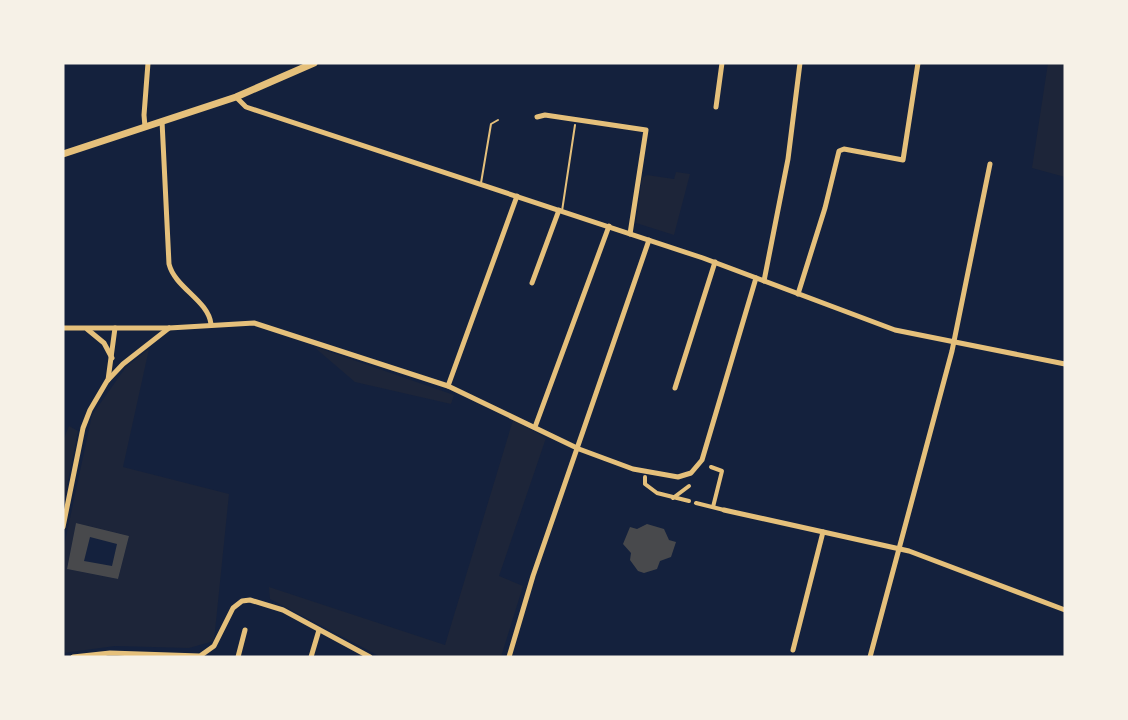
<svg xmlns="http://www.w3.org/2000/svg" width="1128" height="720" viewBox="0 0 1128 720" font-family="Inter,sans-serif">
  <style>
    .green { fill: #1d2539; fill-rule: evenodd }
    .building { fill: #48494c; fill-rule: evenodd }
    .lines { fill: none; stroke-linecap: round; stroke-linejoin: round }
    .service { stroke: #e5c07b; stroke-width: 2 }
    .pedestrian { stroke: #e5c07b; stroke-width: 4 }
    .minor { stroke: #e5c07b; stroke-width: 5 }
    .tertiary { stroke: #e5c07b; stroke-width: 7 }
  </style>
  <rect width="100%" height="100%" fill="#14213d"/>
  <g class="green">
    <polygon points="1048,63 1065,63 1065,177 1032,168"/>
    <polygon points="676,172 690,174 674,235 636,223 642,178 647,175 674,179"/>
    <polygon points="313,346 454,395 451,404 355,382"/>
    <path d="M 149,349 L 123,467 L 229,494 L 214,641 L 189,648 L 115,646 L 63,653 L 63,551 L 92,415 L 126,367 ZM 76,523 L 129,536 L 118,579 L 67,569 Z"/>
    <polygon points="513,420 546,438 499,576 523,586 501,657 381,657 270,599 269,587 445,645"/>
    <polygon points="69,426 78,431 63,505 63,441"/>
  </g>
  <g class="building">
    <path d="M 76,523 L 129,536 L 118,579 L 67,569 ZM 90,537 L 117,544 L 112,566 L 84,561 Z"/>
    <polygon points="647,524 664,529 669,540 676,542 671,557 660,561 657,569 644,573 638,571 630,560 631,553 623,544 630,527 637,529"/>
  </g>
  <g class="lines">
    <g class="service">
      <polyline points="481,183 491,124 498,120"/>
      <polyline points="562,211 575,125"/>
    </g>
    <g class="pedestrian">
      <polyline points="711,467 722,471 713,507"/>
      <polyline points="645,477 645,484 657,493 689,501"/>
      <polyline points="673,498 689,486"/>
      <polyline points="696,503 724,510"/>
    </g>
    <g class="minor">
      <polyline points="236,97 246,107 703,258 895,330 1065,364"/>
      <polyline points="716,107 722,63"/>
      <polyline points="537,117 545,115 646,130 630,234"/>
      <path d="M 162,121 L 169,264 C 175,288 208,300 211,324"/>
      <polyline points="145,127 144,115 148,63"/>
      <polyline points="764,281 788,159 800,63"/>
      <polyline points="532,283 559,210"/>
      <polyline points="798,294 825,208 839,151 844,149 903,160 918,63"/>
      <polyline points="63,328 169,328 254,323 448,386 579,449 633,469 678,477 691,473 702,460 756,278"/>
      <polyline points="87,329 104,343 112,358"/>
      <polyline points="108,380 115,328"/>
      <polyline points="448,386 517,196"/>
      <polyline points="675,388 715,262"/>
      <polyline points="535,427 609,226"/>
      <polyline points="724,510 909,551 1065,610"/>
      <polyline points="63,527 83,428 90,410 107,381 123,364 169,328"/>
      <polyline points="793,650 823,532"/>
      <polyline points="73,657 110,653 200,656 214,646 233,608 242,601 250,600 283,610 370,657"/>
      <polyline points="238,657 245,630"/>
      <polyline points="311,657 319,630"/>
      <polyline points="509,657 533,576 649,240"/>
      <polyline points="870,657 952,351 990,164"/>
    </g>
    <polyline class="tertiary" points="63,154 236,97 314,63"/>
  </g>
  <rect width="1128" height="720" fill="none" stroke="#f6f1e7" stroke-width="129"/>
</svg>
